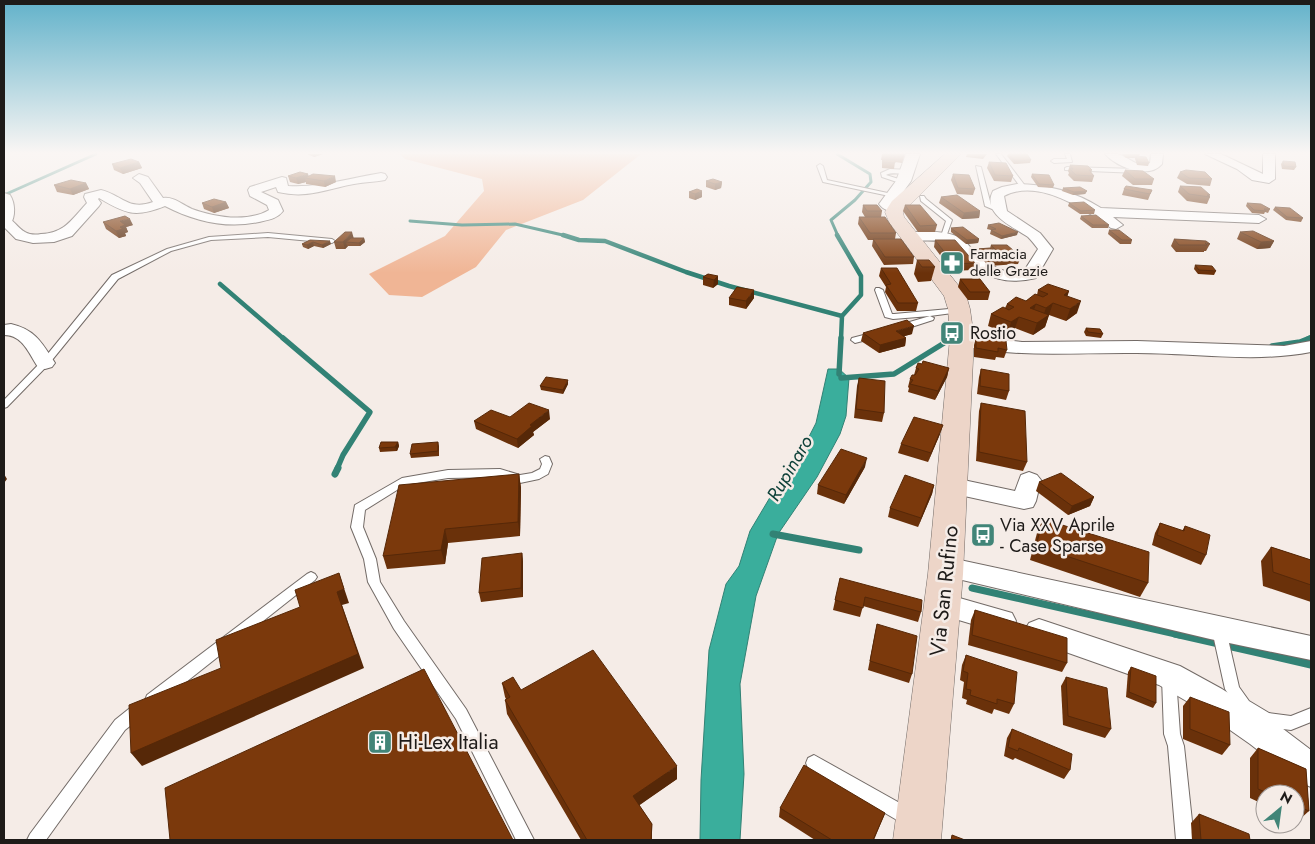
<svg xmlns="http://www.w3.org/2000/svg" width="1315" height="844" viewBox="0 0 1315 844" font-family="Jost,sans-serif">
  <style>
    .green { fill: #f0b595 }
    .water { fill: #3aae9c; stroke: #328275 }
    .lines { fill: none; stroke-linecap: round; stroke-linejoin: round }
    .stream-far4 { stroke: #328275; stroke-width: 3 }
    .stream-far3 { stroke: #328275; stroke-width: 4.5 }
    .stream-far2 { stroke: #328275; stroke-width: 5.5 }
    .stream-far1 { stroke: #328275; stroke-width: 7 }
    .stream { stroke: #328275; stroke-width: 9 }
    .service-casing { stroke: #736b67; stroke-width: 2 }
    .minor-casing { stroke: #736b67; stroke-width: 2 }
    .tertiary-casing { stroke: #736b67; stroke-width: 2 }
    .secondary-casing { stroke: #736b67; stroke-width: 1 }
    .service { fill: #fff; fill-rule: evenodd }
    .minor { fill: #fff; fill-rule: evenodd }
    .tertiary { fill: #fff; fill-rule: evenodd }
    .secondary { fill: #edd5c8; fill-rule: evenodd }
    .wall { fill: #6a310a }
    .shaded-wall { fill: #562808 }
    .building { fill: #7b390c; stroke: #562808 }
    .labels { text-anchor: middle; stroke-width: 5; stroke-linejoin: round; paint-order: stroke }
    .far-poi-label { font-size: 15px; fill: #1e1b19; stroke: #f5ece7; text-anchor: start }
    .poi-label { font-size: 18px; fill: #1e1b19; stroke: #f5ece7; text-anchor: start }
    .water-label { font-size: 19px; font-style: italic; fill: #0e4139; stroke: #f5ece7 }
    .near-street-label { font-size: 21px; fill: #1e1b19; stroke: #f5ece7 }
    .near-poi-label { font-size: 21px; fill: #1e1b19; stroke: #f5ece7; text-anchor: start }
  </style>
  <rect width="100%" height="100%" fill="#f5ece7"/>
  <polygon class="green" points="400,154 641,154 583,200 506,230 476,267 422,297 389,295 369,274 445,236 484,191 482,179 405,159"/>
  <polygon class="water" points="828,369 839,369 849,378 846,416 840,434 817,477 778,534 756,596 740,684 744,774 740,840 700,840 701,780 709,650 726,584 739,566 750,531 772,494 793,468 816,423"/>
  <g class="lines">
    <g class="stream-far4">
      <polyline points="837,154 870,174 871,182 855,200 831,220 838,236"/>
      <polyline points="4,195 96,154"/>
      <polyline points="410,221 462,225 515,224 567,236"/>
    </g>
    <g class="stream-far3">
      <polyline points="563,235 579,240 605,241 686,272 729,286 842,316"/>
      <polyline points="837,235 861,276 861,295 842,316 841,339"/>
      <polyline points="220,284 284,339"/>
      <polyline points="1307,339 1311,337"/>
    </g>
    <g class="stream-far2">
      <polyline points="283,338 370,412 343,455 337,469"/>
      <polyline points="1272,346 1300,342 1310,338"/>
      <polyline points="839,374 841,338"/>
      <polyline points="841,378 894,374 949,340"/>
    </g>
    <g class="stream-far1">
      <polyline points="335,474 338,468"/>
      <polyline points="773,534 859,550"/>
      <polyline points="972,588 1180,635"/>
    </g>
    <polyline class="stream" points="1175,633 1311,664"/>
    <defs>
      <g id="service">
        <polygon points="996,154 1001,154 1026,187 1026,189 1022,189"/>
        <polygon points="1065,154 1070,154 1072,162 1054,163 1051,161 1054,159 1067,159"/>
        <polygon points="820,164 823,166 827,180 897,195 894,197 823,182 817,166"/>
        <polygon points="976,166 981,167 991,205 1003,210 1003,212 999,212 985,206"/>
        <polygon points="1067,167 1138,169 1141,171 1138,173 1065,170 1065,168"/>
        <path d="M 890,169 L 908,170 L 911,172 C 904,176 894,171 886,175 L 905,181 L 906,182 L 903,184 L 882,177 L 881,173 Z"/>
        <polygon points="920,196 924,196 926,199 952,220 945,240 940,239 946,221 921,201"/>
        <polygon points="268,233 332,239 335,241 332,243 268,237 211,240 171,251 118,279 48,365 7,407 4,408 4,400 42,361 112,275 167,249 209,237"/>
        <polygon points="876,288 879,288 883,290 892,314 894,314 960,308 964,310 960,312 930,316 934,318 933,320 899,331 896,330 896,326 930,316 893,319 885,317 875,290"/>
        <polygon points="875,332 878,333 878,337 855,343 851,340 852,338"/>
        <polygon points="545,456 549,457 552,464 548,474 539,479 520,483 500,477 448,478 405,485 365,510 363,527 376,559 380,582 404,621 466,709 534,840 516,840 456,719 394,629 368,582 364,559 351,527 355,505 402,478 448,470 500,469 520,475 532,473 540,469 542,464 540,459"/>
        <polygon points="311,572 315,574 317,577 315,580 157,705 152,707 147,705 145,700 147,695 307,574"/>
        <polygon points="1219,624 1224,626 1226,630 1239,687 1249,701 1269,713 1291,716 1311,708 1311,722 1291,730 1266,727 1239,711 1225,689 1212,630 1214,626"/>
        <polygon points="1169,672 1174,674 1176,678 1180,734 1184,746 1194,840 1176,840 1168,746 1164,734 1162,678 1164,674"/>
        <polygon points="140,702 145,704 148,709 145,714 125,730 46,840 27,840 30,834 115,720 135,704"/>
        <polygon points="814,755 914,811 916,817 914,823 908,825 902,823 808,768 806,763 808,758"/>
      </g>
      <g id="minor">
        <path d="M 1105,154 C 1109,154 1114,154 1118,154 C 1129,157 1138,169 1150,163 L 1151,154 L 1163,154 L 1162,164 C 1148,180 1117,167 1105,154 Z"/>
        <polygon points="1205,154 1221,154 1263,174 1263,154 1275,154 1275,179 1269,183 1252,180 1237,169"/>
        <path d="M 381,173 L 385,174 L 387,177 L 385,180 C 375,182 365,182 354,184 C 326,189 308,199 278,192 L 276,187 L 261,192 L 278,200 L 283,211 C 277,219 268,220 259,222 C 226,229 194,221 165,206 C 135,218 126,214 99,198 L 98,199 L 101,203 L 99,206 L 72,236 L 54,242 L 33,243 L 16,239 L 4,227 L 4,216 C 13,218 17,228 25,232 C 30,235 36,235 41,234 C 65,233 72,219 87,203 L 84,197 L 85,194 L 101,190 C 122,195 128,211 153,202 L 140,183 L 133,178 L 139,174 L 148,177 L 163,198 C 173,196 183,205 192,209 C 214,217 247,223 269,210 L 267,205 L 250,196 L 248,190 L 250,187 L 282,177 L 286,178 L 288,186 C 320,188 350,178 381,173 Z"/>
        <path d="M 1017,184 C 1046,184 1076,192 1101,208 L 1259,215 L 1266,219 L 1259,223 L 1113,217 L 1123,225 L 1116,229 L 1111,228 C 1084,209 1039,178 1004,196 L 1007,211 L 1040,233 L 1053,249 L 1036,278 C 1007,285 987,279 966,259 C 960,254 955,246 948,243 C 938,239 921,241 910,241 L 905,240 L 903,237 L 905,234 C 920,230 944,231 959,237 C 965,240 969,246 973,250 C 988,264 1003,276 1024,271 L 1038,249 C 1035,245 1032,241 1028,237 C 1014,227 981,214 993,191 L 1002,187 Z"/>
        <path d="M 11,324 C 36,330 42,343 55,363 L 52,367 L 45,369 L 38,367 C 29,354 23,335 4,335 L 4,325 Z"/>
        <path d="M 961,335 L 1022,342 L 1137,341 L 1284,346 L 1311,341 L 1311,352 C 1255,363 1194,353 1137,353 C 1076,352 1014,359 955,344 L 952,340 L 955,336 Z"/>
        <polygon points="1029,472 1037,475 1041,480 1036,501 1033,507 1024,509 946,492 942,486 946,480 954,478 1015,491 1021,475"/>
        <polygon points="946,557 1311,636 1311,660 1210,639 937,574 933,567 937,560"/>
        <polygon points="942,593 1012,613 1016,621 1012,629 1002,633 932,612 928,604 932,596"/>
        <polygon points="1039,619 1180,666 1222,689 1274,722 1311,750 1311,787 1299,782 1250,744 1200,709 1159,685 1029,639 1024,631 1029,623"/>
      </g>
      <g id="tertiary">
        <path d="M 906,154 L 920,154 L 911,181 L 896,202 L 903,208 L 901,211 C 893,213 884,211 879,204 L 896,181 Z"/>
        <path d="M 4,193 L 10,195 C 15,203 16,216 10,225 L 4,226 Z"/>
      </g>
      <polygon id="secondary" points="945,154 961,154 903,212 904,217 966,295 970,309 974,338 963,574 941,840 893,840 928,574 950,338 948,309 944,296 889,222 885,212 892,201"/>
    </defs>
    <use href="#service" class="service-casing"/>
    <use href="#minor" class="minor-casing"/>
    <use href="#tertiary" class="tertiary-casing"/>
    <use href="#secondary" class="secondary-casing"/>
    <use href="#service" class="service"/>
    <use href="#minor" class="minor"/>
    <use href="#tertiary" class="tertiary"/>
    <use href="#secondary" class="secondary"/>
  </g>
  <g class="wall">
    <polygon points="307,154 323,154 314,157"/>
    <polygon points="882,154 905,154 902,163 895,162 894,169 882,168 882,160 881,160"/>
    <polygon points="967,154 987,154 983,159 966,157"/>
    <polygon points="1008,154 1031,160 1030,163 1014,164 1007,156"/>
    <polygon points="1122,154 1140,154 1139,156 1149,163 1148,166 1137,165 1135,159 1135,158 1126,158"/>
    <polygon points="1283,161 1296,167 1294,170 1282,169 1281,164"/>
    <polygon points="139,162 142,168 123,174 114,170 112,164"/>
    <polygon points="989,162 1013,176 1011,182 994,181 987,168"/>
    <polygon points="1070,165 1092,170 1091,173 1094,176 1092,182 1074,181 1068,175 1069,173 1068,171"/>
    <polygon points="1125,170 1154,179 1152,185 1133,185 1122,176"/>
    <polygon points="1180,172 1212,179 1210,186 1187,184 1177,178"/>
    <polygon points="953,174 975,189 973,195 957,194 951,180"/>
    <polygon points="1032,174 1054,185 1053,188 1038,187 1031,177"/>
    <polygon points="288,176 309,176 336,182 325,187 306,184 306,182 298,184 290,182"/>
    <polygon points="706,181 722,182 721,188 715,190 706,187"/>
    <polygon points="86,183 89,189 73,195 57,192 54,185"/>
    <polygon points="1180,186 1210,195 1209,197 1210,197 1207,204 1187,201 1178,192"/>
    <polygon points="1063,188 1087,191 1085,194 1073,195 1062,191"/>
    <polygon points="697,189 702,197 695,200 689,198 689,192"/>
    <polygon points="1124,189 1152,190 1148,200 1122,195"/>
    <polygon points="941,197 980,211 979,218 962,219 939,203"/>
    <polygon points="226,202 229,208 214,213 204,209 202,203"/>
    <polygon points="1069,203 1095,210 1094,214 1080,214 1068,206"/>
    <polygon points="1247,203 1270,209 1268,213 1265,212 1264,214 1252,213 1246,206"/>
    <polygon points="863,205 882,211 881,217 896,233 895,239 914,257 913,264 884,265 872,246 873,240 868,240 858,224 859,217 865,217 862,212"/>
    <polygon points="905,205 937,225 935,232 918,232 903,211"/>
    <polygon points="1275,207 1303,218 1301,222 1286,220 1273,210"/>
    <polygon points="1081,216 1109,225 1108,228 1092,228 1080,219"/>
    <polygon points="103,222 133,225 126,227 128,232 125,233 126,236 119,238 106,229"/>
    <polygon points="988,225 1017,235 1001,239 990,234 991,230 987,229"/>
    <polygon points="951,228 979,239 978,243 966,244 951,232"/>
    <polygon points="1109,230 1132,240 1131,244 1120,244 1108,234"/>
    <polygon points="1240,232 1274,241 1270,248 1257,249 1237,239"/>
    <polygon points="354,238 364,238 365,242 360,246 348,246 345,249 336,249 334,242"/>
    <polygon points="1174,239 1210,244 1206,251 1204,251 1204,252 1176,252 1171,246"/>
    <polygon points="310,240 331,244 323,248 314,246 308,249 303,247 302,244"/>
    <polygon points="935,240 975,263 973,270 952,271 934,247"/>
    <polygon points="991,245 1021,257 1018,264 989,266 976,253 977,249 990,248"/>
    <polygon points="917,260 935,267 931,281 918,282 914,274"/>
    <polygon points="1195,265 1216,271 1214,275 1198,274 1194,269"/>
    <polygon points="881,268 918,303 916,311 897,311 885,292 886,287 879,276"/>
    <polygon points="708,274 718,284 713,288 703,285 703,277"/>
    <polygon points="960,279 990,292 988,300 968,300 958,287"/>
    <polygon points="1038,290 1069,291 1067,297 1077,313 1066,321 1049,315 1045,327 1033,335 1015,328 1008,334 988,326 991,314 1005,308 1007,304 1026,301 1037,295"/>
    <polygon points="729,298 754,298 746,309 729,305"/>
    <polygon points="1086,328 1103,334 1101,338 1086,336 1084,332"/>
    <polygon points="863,333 912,334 904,336 906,338 905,346 879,353 861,341"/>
    <polygon points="976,337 1007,350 1004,358 996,357 995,360 974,357 974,345"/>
    <polygon points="922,364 949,368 947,377 935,400 908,392 909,388 908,387 910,379 914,375 916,368"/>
    <polygon points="981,369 1009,391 1006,400 977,394 979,377"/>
    <polygon points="859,378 884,413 882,422 854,418 857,386"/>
    <polygon points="568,384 563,394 541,390 540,386"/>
    <polygon points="981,403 1027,462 1023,471 976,461 979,411"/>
    <polygon points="510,417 550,419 533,432 534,435 518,448 476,429 474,421"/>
    <polygon points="940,434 928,462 898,453 901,444"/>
    <polygon points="398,442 399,446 397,451 380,452 379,448"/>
    <polygon points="438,442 439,446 439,456 411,458 410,454"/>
    <polygon points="865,467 844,504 817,494 818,485"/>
    <polygon points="519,474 521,488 520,536 448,543 445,564 387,569 383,556"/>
    <polygon points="1039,482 1094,497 1090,506 1068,515 1036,491"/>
    <polygon points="934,485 932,494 918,527 888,517 890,508"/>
    <polygon points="1043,519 1148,583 1140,597 1030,560 1037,533"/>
    <polygon points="1160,523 1182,531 1185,526 1206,555 1201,565 1152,545 1155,533"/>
    <polygon points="1271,547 1311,560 1311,602 1263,586 1261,561"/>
    <polygon points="522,553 523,562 523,597 481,602 479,593"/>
    <polygon points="840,578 921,612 918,622 863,606 860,617 833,610"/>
    <polygon points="975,610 1067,663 1062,672 968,645 971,620"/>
    <polygon points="877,624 912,674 909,683 868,670 875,633"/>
    <polygon points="966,655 1014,704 1009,714 994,709 992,714 966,704 967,700 962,698 964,682 960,680 962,665"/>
    <polygon points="1131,667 1156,703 1153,708 1126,697 1128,672"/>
    <polygon points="1066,677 1111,729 1105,738 1063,725 1061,686"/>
    <polygon points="502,683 521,690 677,779 639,805 652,824 652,840 581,840 507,714 505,700 506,699 505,697"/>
    <polygon points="1190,697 1230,745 1222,755 1183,739 1183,706"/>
    <polygon points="1012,729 1070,770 1064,779 1015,758 1013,760 1004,756 1007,738"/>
    <polygon points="1258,748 1306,769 1309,811 1299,820 1295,818 1295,794 1265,794 1265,805 1250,798 1250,758"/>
    <polygon points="780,808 885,813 874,840 815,840 779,817"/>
    <polygon points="1199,814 1250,840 1192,840 1191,823"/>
  </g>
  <g class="shaded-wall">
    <polygon points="313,154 323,154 314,157"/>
    <polygon points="139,162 142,168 123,174 120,168"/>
    <polygon points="308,174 310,179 305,178 306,182 298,184 296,178"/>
    <polygon points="335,176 336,182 325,187 324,181"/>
    <polygon points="722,182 721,188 715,190 715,184"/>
    <polygon points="86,183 89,189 73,195 70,189"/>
    <polygon points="702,191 702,197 695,200 695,194"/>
    <polygon points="1087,191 1085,194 1073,195 1074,192"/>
    <polygon points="226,202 229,208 214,213 212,207"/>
    <polygon points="980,211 979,218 962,219 964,213"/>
    <polygon points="130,219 133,225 126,227 128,232 125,233 126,236 119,238 116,231 120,227 120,221"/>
    <polygon points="352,232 354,239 346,242 347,246 348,246 345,249 343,242"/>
    <polygon points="1018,232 1017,235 1001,239 1002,236"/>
    <polygon points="364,238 365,242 360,246 359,243"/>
    <polygon points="979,239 978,243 966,244 967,240"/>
    <polygon points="330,241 331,244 323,248 322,245"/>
    <polygon points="1274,241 1270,248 1257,249 1261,242"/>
    <polygon points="313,242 314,246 308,249 307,245"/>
    <polygon points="718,276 718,284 713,288 714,280"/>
    <polygon points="754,290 754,298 746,309 746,301"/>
    <polygon points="1069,291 1065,303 1060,307 1064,295"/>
    <polygon points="1081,301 1077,313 1066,321 1070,309"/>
    <polygon points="1053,303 1049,315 1042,319 1046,308"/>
    <polygon points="1036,304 1032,316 1026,320 1030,308"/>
    <polygon points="1049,315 1045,327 1033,335 1037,323"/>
    <polygon points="1019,317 1015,328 1008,334 1011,322"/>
    <polygon points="914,326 912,334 895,339 896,331"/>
    <polygon points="906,338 905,346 879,353 880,345"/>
    <polygon points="949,368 947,377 935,400 938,391"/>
    <polygon points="568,380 568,384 563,394 563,390"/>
    <polygon points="549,410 550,419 533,432 534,435 518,448 517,439 530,425"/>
    <polygon points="943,425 940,434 928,462 931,453"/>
    <polygon points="398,442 399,446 397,451 395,447"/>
    <polygon points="867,458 865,467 844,504 846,495"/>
    <polygon points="4,474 7,479 4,483"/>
    <polygon points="519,474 521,488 520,536 518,522"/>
    <polygon points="934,485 932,494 918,527 921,518"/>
    <polygon points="1094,497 1090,506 1068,515 1072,506"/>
    <polygon points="445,529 448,543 445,564 441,550"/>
    <polygon points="522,553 523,562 523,597 521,588"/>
    <polygon points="339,573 349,603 342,605 364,668 142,766 131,753 337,592"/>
    <polygon points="677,766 677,779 634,809 633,796"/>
  </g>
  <g class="building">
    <polygon points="883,154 904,154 903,157"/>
    <polygon points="1009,154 1027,154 1031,160 1015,161"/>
    <polygon points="1136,156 1146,157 1149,163 1138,162"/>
    <polygon points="131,159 139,162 120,168 112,164"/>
    <polygon points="883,160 895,160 895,163 883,162"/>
    <polygon points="1283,161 1295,162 1296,167 1284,166"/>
    <polygon points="989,162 1006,163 1013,176 995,175"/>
    <polygon points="1070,165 1088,166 1092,170 1089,170 1094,176 1076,175 1070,169 1073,169"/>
    <polygon points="1125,170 1143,171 1154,179 1135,179"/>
    <polygon points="1186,170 1205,172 1212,179 1189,178 1180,172"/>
    <polygon points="300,172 308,174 296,178 288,176"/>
    <polygon points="313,174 335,176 324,181 305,178"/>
    <polygon points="953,174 969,175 975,189 958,188"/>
    <polygon points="1032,174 1049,175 1054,185 1039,184"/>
    <polygon points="713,179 722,182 715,184 706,181"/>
    <polygon points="71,180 86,183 70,189 54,185"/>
    <polygon points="1126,186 1152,190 1150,194 1124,189"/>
    <polygon points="1180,186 1201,187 1210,195 1207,195 1210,197 1189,194"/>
    <polygon points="1080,187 1087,191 1074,192 1063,188"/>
    <polygon points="697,189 702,191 695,194 689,192"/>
    <polygon points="957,195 980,211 964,213 941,197"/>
    <polygon points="214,199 226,202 212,207 202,203"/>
    <polygon points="1084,202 1095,210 1081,211 1069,203"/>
    <polygon points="1247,203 1261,204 1270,209 1264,209 1266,211 1254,210"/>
    <polygon points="863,205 877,205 882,211 867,211"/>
    <polygon points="905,205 920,205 937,225 920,226"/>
    <polygon points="1275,207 1290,208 1303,218 1287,217"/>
    <polygon points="1096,215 1109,225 1093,225 1081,216"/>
    <polygon points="125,216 130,219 120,221 125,225 120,227 123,229 116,231 103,222"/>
    <polygon points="859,217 885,217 896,233 870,233"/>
    <polygon points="999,223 1018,232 1002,236 991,230 996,229 988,225"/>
    <polygon points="963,227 979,239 967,240 951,228"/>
    <polygon points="1109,230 1119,230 1132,240 1122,240"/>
    <polygon points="1253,231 1274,241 1261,242 1240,232"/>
    <polygon points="345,232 352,232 343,242 334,242"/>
    <polygon points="351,238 364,238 359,243 346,242"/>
    <polygon points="873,239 901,239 914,257 885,257"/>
    <polygon points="1174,239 1206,241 1210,244 1205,243 1207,245 1179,245"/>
    <polygon points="310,240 330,241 322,245 313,242 307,245 302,244"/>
    <polygon points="935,240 955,240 975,263 954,264"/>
    <polygon points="991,245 1007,245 1021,257 1003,258"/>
    <polygon points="990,248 1002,261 990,262 977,249"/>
    <polygon points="917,260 929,260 935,267 922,267"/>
    <polygon points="1195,265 1212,266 1216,271 1199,270"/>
    <polygon points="881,268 897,268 918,303 898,303 886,285 891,284"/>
    <polygon points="708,274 718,276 714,280 703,277"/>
    <polygon points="960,279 980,279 990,292 970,292"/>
    <polygon points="1048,284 1069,291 1064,295 1081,301 1070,309 1053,303 1046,308 1036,304 1030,308 1049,315 1037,323 1019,317 1011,322 991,314 1003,307 1009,310 1014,307 1007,304 1016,297 1026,301 1035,294 1043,297 1048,294 1038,290"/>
    <polygon points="737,287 754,290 746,301 729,298"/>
    <polygon points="907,320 914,326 896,331 906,338 880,345 863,333"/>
    <polygon points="1086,328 1100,329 1103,334 1088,332"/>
    <polygon points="976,337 1006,341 1007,350 998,348 998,352 976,348"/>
    <polygon points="923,361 949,368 938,391 910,384 913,380 910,379 912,375 915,375 919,369 916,368 918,363 922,364"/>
    <polygon points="981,369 1009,374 1009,391 980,386"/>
    <polygon points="546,377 568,380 563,390 540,386"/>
    <polygon points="859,378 885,381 884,413 856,409"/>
    <polygon points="529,403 549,410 530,425 532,426 517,439 474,421 491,410 510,417"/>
    <polygon points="981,403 1025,411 1027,462 979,452"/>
    <polygon points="914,417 943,425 931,453 901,444"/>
    <polygon points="381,442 398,442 395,447 379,448"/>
    <polygon points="438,442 438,451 410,454 412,444"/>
    <polygon points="841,449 867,458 846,495 818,485"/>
    <polygon points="1061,473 1094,497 1072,506 1039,482"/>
    <polygon points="519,474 518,522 445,529 441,550 383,556 399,485"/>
    <polygon points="905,475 934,485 921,518 890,508"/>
    <polygon points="1043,519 1149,552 1148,583 1036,546"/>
    <polygon points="1160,523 1184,531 1185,526 1210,535 1206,555 1157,535"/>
    <polygon points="1271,547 1311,560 1311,585 1273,572"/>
    <polygon points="522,553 521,588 479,593 482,558"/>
    <polygon points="339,573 344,589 337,592 358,654 131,753 129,705 221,668 216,640 300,607 295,590"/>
    <polygon points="840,578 922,600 921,612 865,597 863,608 835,600"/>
    <polygon points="975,610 1067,638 1067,663 972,635"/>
    <polygon points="877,624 917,636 912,674 870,661"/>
    <polygon points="593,650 677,766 633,796 652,824 651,840 587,840 505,700 510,697 502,683 513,677 521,690"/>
    <polygon points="966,655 1017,672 1014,704 997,699 997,704 970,695 971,690 966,689 968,673 963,671"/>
    <polygon points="1131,667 1156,676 1156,703 1129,692"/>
    <polygon points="424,669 513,840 170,840 165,788"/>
    <polygon points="1066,677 1107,688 1111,729 1068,716"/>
    <polygon points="1190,697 1229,712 1230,745 1190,729"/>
    <polygon points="1012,729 1072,754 1070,770 1019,748 1018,751 1008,747"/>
    <polygon points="1258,748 1306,769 1309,811 1295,805 1295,794 1270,794 1258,789"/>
    <polygon points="804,765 885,813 873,840 832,840 780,808"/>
    <polygon points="1199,814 1249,834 1250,840 1201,840"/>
    <polygon points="952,835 965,840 951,840"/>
  </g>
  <linearGradient id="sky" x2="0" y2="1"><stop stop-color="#62b2ca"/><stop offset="0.56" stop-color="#faf6f4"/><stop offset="1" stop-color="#faf6f4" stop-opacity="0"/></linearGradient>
  <rect width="1315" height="273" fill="url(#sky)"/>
  <defs>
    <symbol id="pharmacy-square" viewBox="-11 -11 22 22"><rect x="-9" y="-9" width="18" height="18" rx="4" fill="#418578" stroke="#f5ece7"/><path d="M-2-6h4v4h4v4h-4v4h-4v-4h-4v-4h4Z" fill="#fff"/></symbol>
    <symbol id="bus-square" viewBox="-11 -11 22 22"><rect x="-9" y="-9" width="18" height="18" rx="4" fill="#418578" stroke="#f5ece7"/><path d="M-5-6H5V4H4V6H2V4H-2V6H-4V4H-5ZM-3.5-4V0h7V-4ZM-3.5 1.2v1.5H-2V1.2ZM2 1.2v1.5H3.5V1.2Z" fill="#fff"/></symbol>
    <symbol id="building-square" viewBox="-11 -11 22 22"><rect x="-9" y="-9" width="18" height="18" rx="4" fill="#418578" stroke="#f5ece7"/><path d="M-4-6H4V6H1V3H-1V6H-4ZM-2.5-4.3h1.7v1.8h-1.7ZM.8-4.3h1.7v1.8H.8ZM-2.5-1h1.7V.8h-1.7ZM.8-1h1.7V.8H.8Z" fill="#fff"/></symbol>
  </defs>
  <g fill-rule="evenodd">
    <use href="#pharmacy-square" x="938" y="249" width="28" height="28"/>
    <use href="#bus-square" x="938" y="319" width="28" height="28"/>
    <use href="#bus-square" x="969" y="521" width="28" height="28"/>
    <use href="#building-square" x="366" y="728" width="28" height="28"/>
  </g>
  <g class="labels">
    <g class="far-poi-label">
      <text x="970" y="259">Farmacia<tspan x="970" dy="17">delle Grazie</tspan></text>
    </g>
    <g class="poi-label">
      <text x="970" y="339">Rostio</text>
      <text x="1000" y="531">Via XXV Aprile<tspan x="1000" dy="21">- Case Sparse</tspan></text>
    </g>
    <g class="water-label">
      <text transform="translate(789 468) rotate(-60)" y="7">Rupinaro</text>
    </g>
    <g class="near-street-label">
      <text transform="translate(944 591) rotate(-84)" y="7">Via San Rufino</text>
    </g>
    <g class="near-poi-label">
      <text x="398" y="749">Hi-Lex Italia</text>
    </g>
  </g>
  <rect width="1315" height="844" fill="none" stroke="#1e1b19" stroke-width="10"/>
  <g transform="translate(1280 809) rotate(29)"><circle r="24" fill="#f5ece7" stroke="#9f9895"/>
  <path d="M0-4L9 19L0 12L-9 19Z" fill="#418578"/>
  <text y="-8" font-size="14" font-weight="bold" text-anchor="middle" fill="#1e1b19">N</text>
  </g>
</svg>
